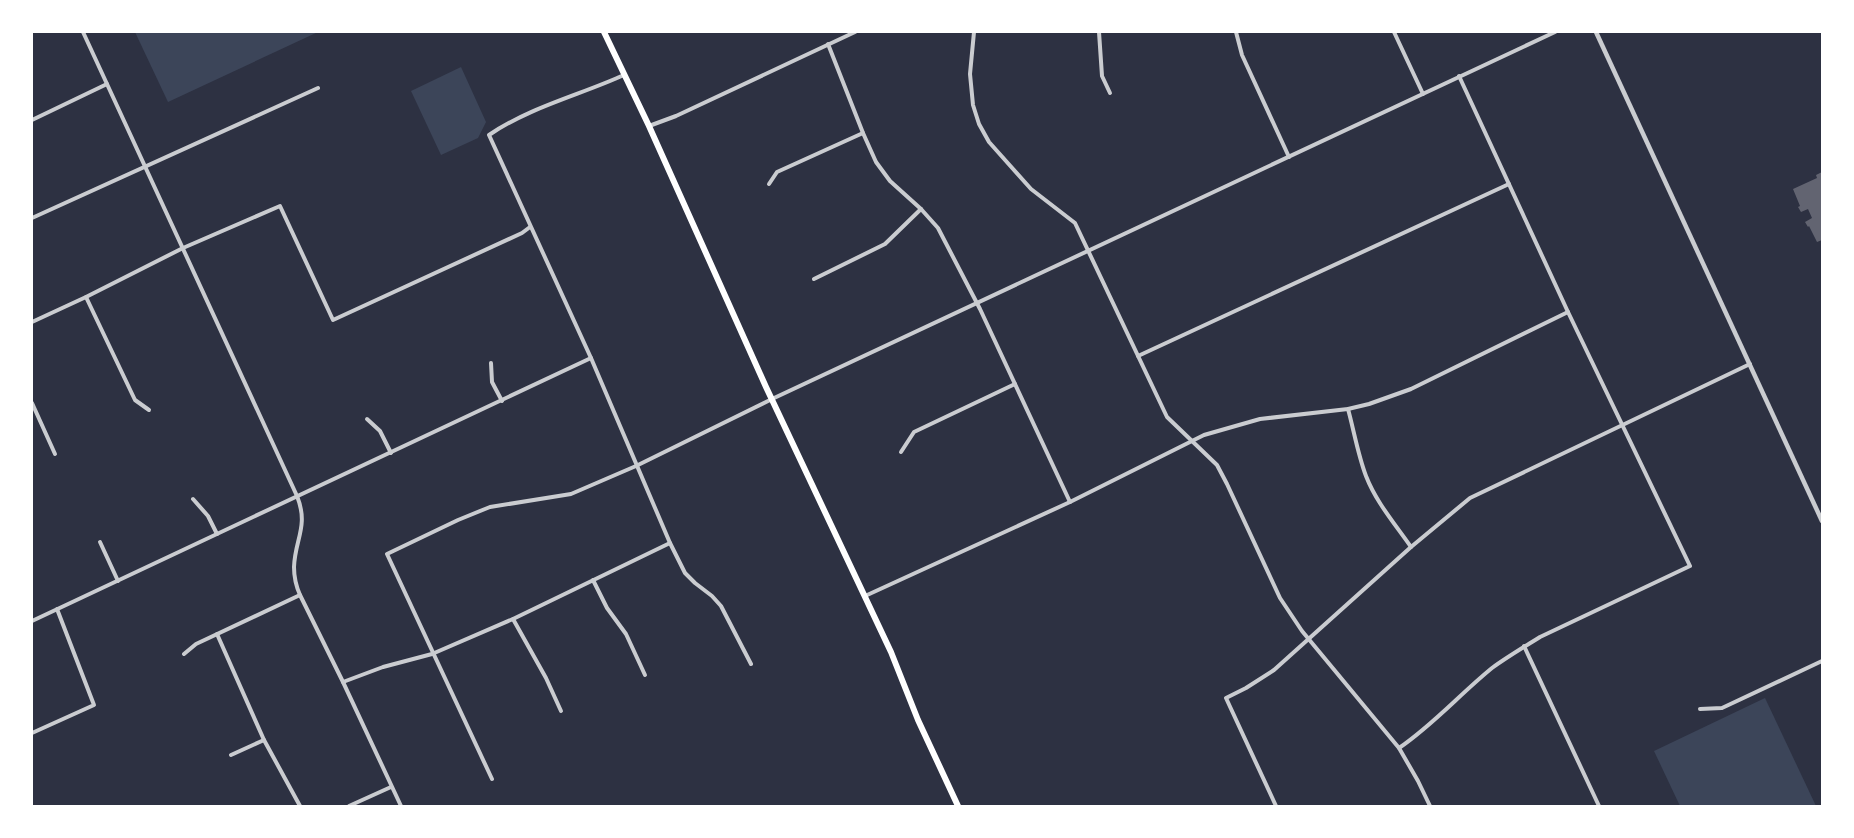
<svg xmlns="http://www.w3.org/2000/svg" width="1854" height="838" viewBox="0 0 1854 838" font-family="'DM Sans',sans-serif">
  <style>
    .green { fill: #3c4559 }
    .building { fill: #626471 }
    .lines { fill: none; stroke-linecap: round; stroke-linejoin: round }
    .minor { stroke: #caccd0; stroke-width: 4 }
    .tertiary { stroke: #caccd0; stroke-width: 4.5 }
    .primary { stroke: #fff; stroke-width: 6 }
  </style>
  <rect width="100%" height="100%" fill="#2d3142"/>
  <g class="green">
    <polygon points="135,32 318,32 168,102"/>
    <polygon points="461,67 486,122 478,138 441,155 411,91"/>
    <polygon points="1765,698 1816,806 1680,806 1654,751"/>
  </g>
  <polygon class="building" points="1822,172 1822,240 1817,242 1809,226 1808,227 1805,222 1812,218 1808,209 1801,212 1798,207 1800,206 1793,189 1817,178 1816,175"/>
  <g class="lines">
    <g class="minor">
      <path d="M 83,32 L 297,496 C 309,526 295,539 294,567 C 294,577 296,586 300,595 L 343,682 L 401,806"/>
      <polyline points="974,32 970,74 973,105 979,124 989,142 1031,189 1075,223 1167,417 1217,465 1227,484 1280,598 1302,631 1399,748 1418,781 1430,806"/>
      <polyline points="1099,32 1102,76 1110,93"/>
      <polyline points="1236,32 1242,55 1289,157"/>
      <polyline points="1394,32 1423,94"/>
      <polyline points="828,44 863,133 876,162 890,181 921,209 938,228 980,309 1070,502"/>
      <path d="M 624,75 C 580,95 530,107 489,135 L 591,358 L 670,543 L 685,573 L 695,583 L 712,596 L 721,606 L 751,664"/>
      <polyline points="32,120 107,84"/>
      <polyline points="649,126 676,116 855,32"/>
      <polyline points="769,184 777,172 863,133"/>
      <polyline points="32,218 318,88"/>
      <polyline points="814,279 885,244 921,209"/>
      <polyline points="86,297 135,400 149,410"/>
      <polyline points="32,322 86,297 183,248 280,206 333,320 522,233 530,227"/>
      <polyline points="1138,356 1509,184"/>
      <polyline points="491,363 492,382 502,401"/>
      <polyline points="32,403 55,454"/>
      <path d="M 1348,409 C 1354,431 1358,455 1366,476 C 1376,502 1395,524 1411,547"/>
      <polyline points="367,419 380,431 391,453"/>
      <polyline points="901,452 914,432 1015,384"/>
      <polyline points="193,499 208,516 217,534"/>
      <polyline points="100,542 118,581"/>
      <polyline points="593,580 607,608 626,634 645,675"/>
      <polyline points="865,596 1070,502 1204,435 1260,419 1348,409 1369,404 1411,389 1568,312"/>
      <polyline points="513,619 546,678 561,711"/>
      <polyline points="32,621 591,358"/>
      <polyline points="217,634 264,740 300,806"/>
      <polyline points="1524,646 1599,806"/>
      <polyline points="184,654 196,644 300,595"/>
      <polyline points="343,682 383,667 432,654 513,619 670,543"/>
      <polyline points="1700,709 1722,708 1822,661"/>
      <polyline points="32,733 94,705 57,609"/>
      <path d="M 1399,748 C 1433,725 1460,694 1492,668 C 1507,657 1524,647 1540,637 L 1690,566 L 1568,312 L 1459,76"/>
      <polyline points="231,755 264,740"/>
      <polyline points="492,779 387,554 458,520 490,507 571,494 636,466 772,399 1555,32"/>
      <polyline points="349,806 391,787"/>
      <polyline points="1276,806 1226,698 1246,688 1274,670 1411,547 1470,498 1750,364"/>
    </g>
    <polyline class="tertiary" points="1596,32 1822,521"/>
    <polyline class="primary" points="604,32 649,126 766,387 891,652 918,720 958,806"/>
  </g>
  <rect width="1854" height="838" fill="none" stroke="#ffffff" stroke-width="66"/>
</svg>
